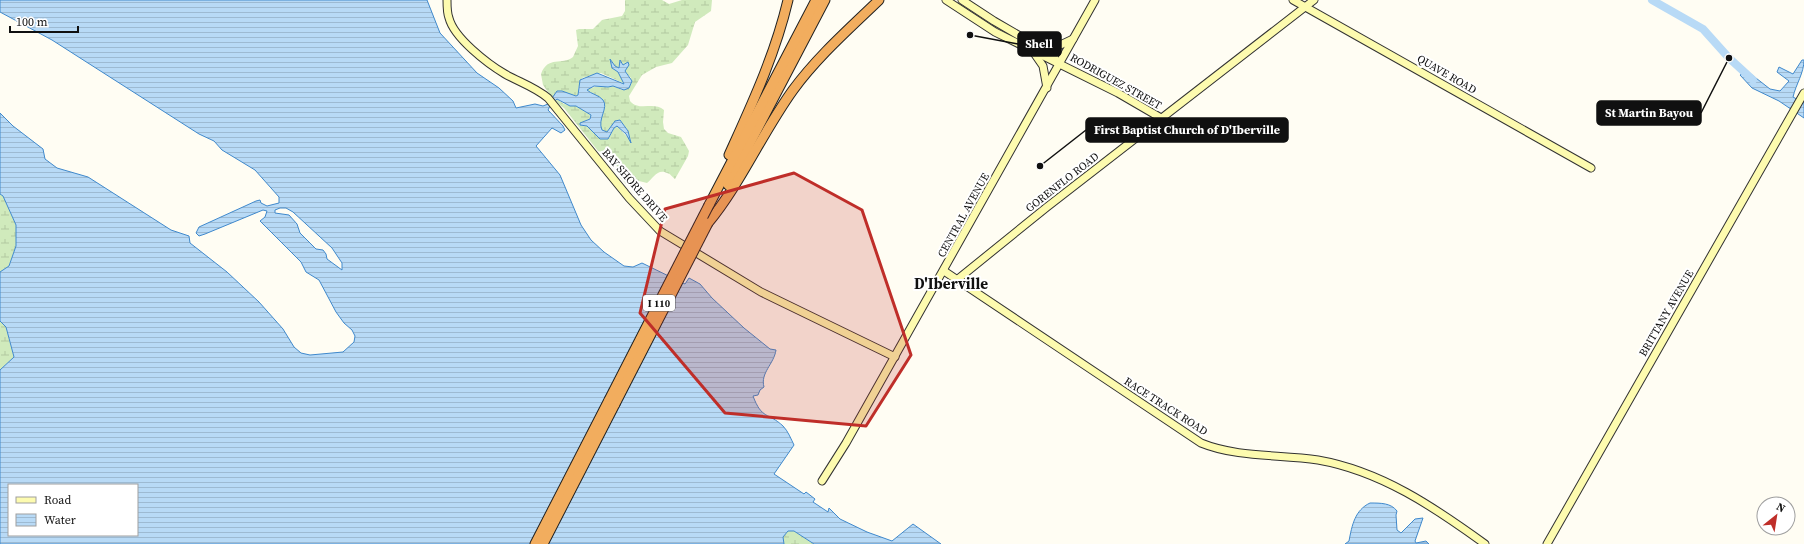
<svg xmlns="http://www.w3.org/2000/svg" width="1804" height="544" viewBox="0 0 1804 544" font-family="'Source Serif 4',serif">
  <style>
    .wetland { fill: url(#wetland-marsh) }
    .water { fill: url(#water-rules); stroke: #4089cc; fill-rule: evenodd }
    .lines { fill: none; stroke-linecap: round; stroke-linejoin: round }
    .river { stroke: #b8daf6; stroke-width: 8 }
    .secondary-casing { stroke: #323232; stroke-width: 9 }
    .highway-casing { stroke: #212121; stroke-width: 11 }
    .secondary { stroke: #fdfbaf; stroke-width: 7 }
    .highway { stroke: #f2ad5e; stroke-width: 9 }
    .highway-bridge-casing { stroke: #212121; stroke-width: 11; stroke-linecap: butt }
    .highway-bridge { stroke: #f2ad5e; stroke-width: 9 }
    .marked { fill: #bf2e29; fill-opacity: 0.2; stroke: #bf2e29; stroke-width: 3; stroke-linejoin: round }
    .labels { text-anchor: middle; stroke-width: 4; stroke-linejoin: round; paint-order: stroke }
    .shield { fill: #fff; stroke: #585858; stroke-width: 1 }
    .shield-label { font-size: 10px; font-weight: bold; fill: #101010 }
    .street-label { font-size: 11px; fill: #101010; stroke: #fff }
    .district-label { font-size: 15px; font-weight: bold; fill: #101010; stroke: #fff }
    .leader { fill: none; stroke: #101010; stroke-width: 1.5 }
    .callout-dot { fill: #101010; stroke: #fff; stroke-width: 1.5 }
    .callout { fill: #101010; stroke: #101010; stroke-width: 1.5 }
    .callout-label { font-size: 12px; text-anchor: middle; font-weight: bold; fill: #fff }
  </style>
  <defs>
    <pattern id="wetland-marsh" width="20" height="14" patternUnits="userSpaceOnUse"><rect width="20" height="14" fill="#d0eabc"/><path d="M1 5h8M5 5V1M11 12h8M15 12V8" fill="none" stroke="#b2c8a1"/></pattern>
    <pattern id="water-rules" width="6" height="5" patternUnits="userSpaceOnUse"><rect width="6" height="5" fill="#b8daf6"/><path d="M0 2.5h6" fill="none" stroke="#9dbad2"/></pattern>
  </defs>
  <rect width="100%" height="100%" fill="#fffdf3"/>
  <g class="wetland">
    <path d="M 625,0 L 662,0 L 669,4 L 682,0 L 712,0 L 711,11 L 695,22 L 688,45 L 672,63 L 656,67 L 642,75 L 629,96 L 630,101 C 639,112 654,101 664,110 L 663,122 L 664,129 L 668,133 L 681,137 L 689,151 L 688,156 L 675,179 C 672,177 671,174 667,173 C 658,168 653,178 647,183 L 639,181 L 634,184 L 626,184 L 620,177 L 614,156 L 598,151 L 564,108 L 554,101 L 557,99 L 564,104 L 576,106 L 591,115 L 590,118 L 580,125 L 587,126 L 600,139 L 609,138 L 614,128 L 617,126 L 631,141 L 627,129 L 620,120 L 617,120 L 607,132 L 602,130 C 597,119 609,108 603,100 C 599,95 591,94 587,90 C 593,85 605,87 613,86 C 616,86 619,89 622,90 L 631,78 L 625,71 L 626,67 L 620,61 L 619,68 L 615,66 L 610,59 L 612,68 L 618,71 L 625,84 L 601,73 L 582,78 L 578,89 L 578,95 C 571,97 566,91 556,92 L 553,99 L 543,85 L 541,74 C 548,55 562,66 573,57 L 578,46 L 576,30 L 579,29 L 593,29 L 602,20 L 622,16 L 625,11 Z"/>
    <polygon points="0,194 3,196 16,225 16,246 9,266 0,272"/>
    <polygon points="0,321 6,327 14,357 0,370"/>
    <polygon points="788,531 794,531 814,544 784,544 782,538"/>
  </g>
  <g class="water">
    <path d="M 0,0 L 427,0 L 440,33 L 477,73 L 499,88 L 513,101 L 516,108 L 535,104 L 543,106 L 548,104 L 557,91 L 562,91 L 576,96 L 578,95 L 580,80 L 597,73 L 624,84 L 618,72 L 612,68 L 610,59 L 615,66 L 619,68 L 620,60 L 623,65 L 628,62 L 629,65 L 625,71 L 632,81 L 629,88 L 624,90 L 613,86 L 608,87 L 594,86 L 587,90 C 591,94 599,95 603,100 C 609,108 597,119 602,130 L 607,132 L 615,121 L 620,120 L 628,131 L 631,143 L 626,134 L 617,126 L 614,128 L 608,139 L 600,139 L 587,126 L 580,125 L 580,123 L 590,119 L 591,115 L 576,106 L 570,106 L 557,99 L 551,104 L 548,110 L 563,126 L 565,130 L 561,133 L 552,128 L 536,146 L 560,175 L 581,225 L 591,240 L 604,252 L 624,266 L 633,267 L 642,263 L 685,284 L 689,278 L 700,284 L 712,298 L 744,328 L 770,349 L 776,350 C 774,364 760,373 764,387 L 760,390 L 758,395 L 753,396 C 762,420 768,412 783,426 C 788,431 791,439 794,445 L 774,474 L 804,494 L 806,492 L 815,499 L 813,502 L 828,512 L 829,508 L 840,519 L 867,532 L 892,541 L 913,524 L 941,544 L 814,544 L 794,531 L 788,531 L 783,537 L 784,544 L 0,544 L 0,370 L 14,357 L 6,327 L 0,321 L 0,272 L 9,266 L 16,246 L 16,225 L 3,196 L 0,194 L 0,113 L 13,126 L 43,149 L 45,159 L 57,168 L 88,177 L 171,230 L 189,236 L 190,243 L 227,272 L 259,302 L 283,329 L 294,347 L 301,353 L 310,355 L 343,352 L 354,342 L 355,336 L 352,330 L 344,323 L 336,312 L 319,280 L 306,272 L 301,262 L 260,221 L 265,217 L 267,211 L 263,210 L 205,234 L 199,236 L 196,233 L 199,227 L 256,201 L 260,200 L 261,203 L 267,206 L 279,203 L 279,197 L 255,170 L 222,150 L 214,141 L 199,134 L 52,40 L 0,12 ZM 280,208 L 286,208 L 293,212 L 332,248 L 342,263 L 342,270 L 327,259 L 326,254 L 323,250 L 316,249 L 300,233 L 297,224 L 289,215 L 275,213 L 275,210 ZM 9,485 L 137,485 L 137,535 L 9,535 Z"/>
    <path d="M 1802,60 L 1804,60 C 1804,73 1796,84 1793,97 L 1804,103 L 1804,118 L 1779,101 L 1752,88 L 1740,75 L 1747,71 L 1770,89 L 1780,91 L 1789,81 L 1777,72 L 1779,67 L 1793,74 Z"/>
    <path d="M 1370,503 C 1381,503 1391,503 1397,511 L 1396,515 L 1397,530 L 1401,533 L 1415,519 L 1423,518 L 1415,541 L 1416,543 L 1426,541 L 1429,544 L 1345,544 L 1349,541 C 1352,525 1355,510 1370,503 Z"/>
  </g>
  <g class="lines">
    <polyline class="river" points="1652,0 1703,29 1729,58 1753,80"/>
    <defs>
      <g id="secondary">
        <path d="M 447,0 C 447,6 447,13 449,18 C 454,38 488,64 505,74 C 519,82 535,87 548,98 L 629,198 L 660,231 L 761,292 L 895,357"/>
        <polyline points="946,0 995,32 1118,93 1161,118"/>
        <polyline points="962,0 994,21 1051,54 1058,62"/>
        <polyline points="1293,0 1591,168"/>
        <polyline points="1041,46 1056,47 1073,39"/>
        <polyline points="1034,53 1043,66 1047,88"/>
        <path d="M 944,271 L 1201,443 C 1238,458 1280,454 1318,460 C 1381,471 1434,507 1485,544"/>
        <polyline points="958,279 1047,207 1314,0"/>
        <polyline points="822,481 846,443 1095,0"/>
        <polyline points="1547,544 1804,93"/>
      </g>
      <g id="highway">
        <path d="M 729,155 C 752,104 775,55 788,0"/>
        <polyline points="728,185 825,0"/>
        <polyline points="709,205 816,0"/>
        <path d="M 708,223 C 741,183 762,133 793,90 C 818,56 849,29 879,0"/>
        <polyline points="535,544 609,400"/>
        <polyline points="543,544 615,404"/>
      </g>
    </defs>
    <use href="#secondary" class="secondary-casing"/>
    <use href="#highway" class="highway-casing"/>
    <use href="#secondary" class="secondary"/>
    <use href="#highway" class="highway"/>
    <defs>
      <g id="highway-bridge">
        <polyline points="609,400 709,205"/>
        <polyline points="615,404 708,223"/>
      </g>
    </defs>
    <use href="#highway-bridge" class="highway-bridge-casing"/>
    <use href="#highway-bridge" class="highway-bridge"/>
  </g>
  <path class="marked" d="M 794,173 L 862,210 L 911,355 L 866,426 L 725,413 L 640,313 L 665,209 Z"/>
  <g class="labels">
    <rect class="shield" x="643" y="295" width="32" height="16" rx="3"/>
    <g class="shield-label">
      <text x="659" y="307">I 110</text>
    </g>
    <g class="street-label">
      <text transform="translate(1447 74) rotate(30)" y="4">QUAVE ROAD</text>
      <text transform="translate(1116 81) rotate(29)" y="4">RODRIGUEZ STREET</text>
      <text transform="translate(1062 182) rotate(-38)" y="4">GORENFLO ROAD</text>
      <text transform="translate(635 185) rotate(49)" y="4">BAY SHORE DRIVE</text>
      <text transform="translate(963 215) rotate(-61)" y="4">CENTRAL AVENUE</text>
      <text transform="translate(1666 313) rotate(-60)" y="4">BRITTANY AVENUE</text>
      <text transform="translate(1166 406) rotate(33)" y="4">RACE TRACK ROAD</text>
    </g>
    <g class="district-label">
      <text x="951" y="289">D'Iberville</text>
    </g>
  </g>
  <path class="leader" d="M970 35L1018 44M1729 58L1701 113M1040 166L1086 130"/>
  <g class="callout-dot">
    <circle cx="970" cy="35" r="4"/>
    <circle cx="1729" cy="58" r="4"/>
    <circle cx="1040" cy="166" r="4"/>
  </g>
  <g class="callout">
    <rect x="1018" y="32" width="43" height="24" rx="4"/>
    <rect x="1597" y="101" width="104" height="24" rx="4"/>
    <rect x="1086" y="118" width="202" height="24" rx="4"/>
  </g>
  <g class="callout-label">
    <text x="1039" y="48">Shell</text>
    <text x="1649" y="117">St Martin Bayou</text>
    <text x="1187" y="134">First Baptist Church of D'Iberville</text>
  </g>
  <rect x="8" y="484" width="130" height="52" fill="#ffffff" stroke="#9f9f9f"/>
  <rect x="16" y="497" width="20" height="6" fill="#fdfbaf" stroke="#9f9f9f"/>
  <text x="44" y="504" font-size="12" fill="#101010">Road</text>
  <rect x="16" y="514" width="20" height="12" fill="url(#water-rules)" stroke="#9f9f9f"/>
  <text x="44" y="524" font-size="12" fill="#101010">Water</text>
  <g transform="translate(1776 516) rotate(30)"><circle r="19" fill="#ffffff" stroke="#9f9f9f"/>
  <path d="M0-3L7 15L0 10L-7 15Z" fill="#bf2e29"/>
  <text y="-6" font-size="11" font-weight="bold" text-anchor="middle" fill="#101010">N</text>
  </g>
  <path d="M10 26v6h68v-6" fill="none" stroke="#101010" stroke-width="2"/>
  <text x="16" y="26" font-size="12" fill="#101010" stroke="#ffffff" stroke-width="3" paint-order="stroke">100 m</text>
</svg>
